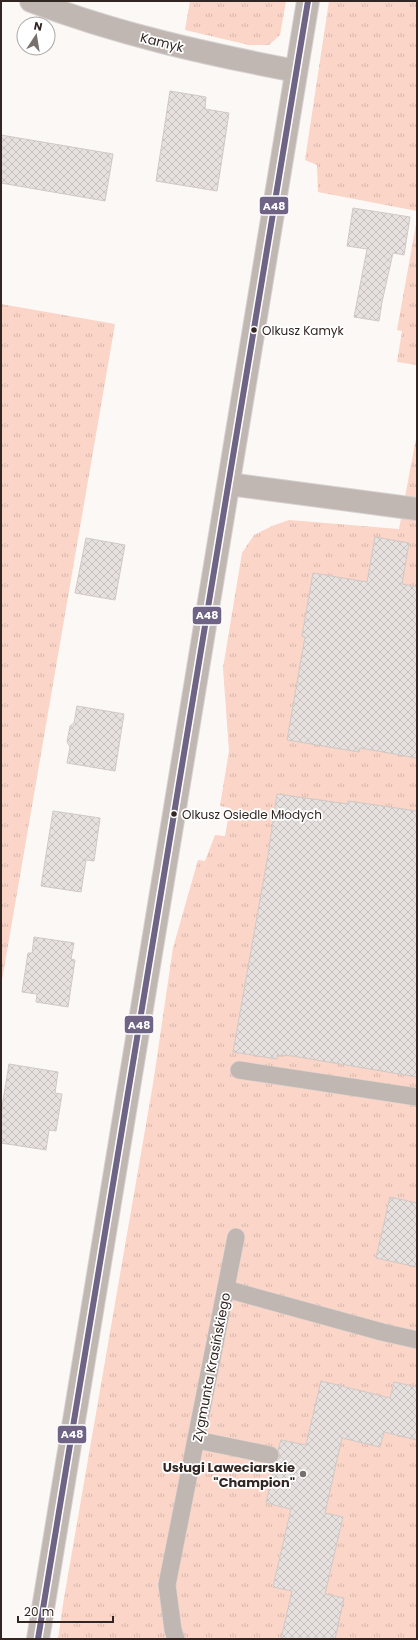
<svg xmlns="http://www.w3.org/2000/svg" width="418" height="1640" viewBox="0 0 418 1640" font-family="Poppins,sans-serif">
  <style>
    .grass { fill: url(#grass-tufts) }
    .building { fill: url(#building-cross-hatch); stroke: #d1c9c6 }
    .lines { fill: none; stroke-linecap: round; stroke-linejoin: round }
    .service-casing { stroke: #d6d2d1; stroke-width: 18 }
    .minor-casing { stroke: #d6d2d1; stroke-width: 24 }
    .tertiary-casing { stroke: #d6d2d1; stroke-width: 24 }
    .service { stroke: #c1b7b2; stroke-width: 17 }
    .minor { stroke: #c1b7b2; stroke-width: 22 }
    .tertiary { stroke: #c1b7b2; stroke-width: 22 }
    .bus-1-casing { stroke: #fff; stroke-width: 9 }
    .bus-1 { stroke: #6f6486; stroke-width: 6 }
    .bus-dot { fill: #322622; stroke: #fff; stroke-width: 1.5 }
    .poi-dot { fill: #78706c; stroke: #fff; stroke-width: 1.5 }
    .labels { text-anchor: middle; stroke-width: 3.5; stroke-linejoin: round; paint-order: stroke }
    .bus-label { font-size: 12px; fill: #322622; stroke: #fff; text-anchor: start }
    .street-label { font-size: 13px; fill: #322622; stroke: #fff }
    .poi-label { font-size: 13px; font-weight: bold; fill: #322622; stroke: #fff; text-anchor: end }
    .line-badge { stroke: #fff; stroke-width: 1.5 }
    .badge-label { font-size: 11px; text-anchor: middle; font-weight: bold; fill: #fff }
  </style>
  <defs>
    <pattern id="grass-tufts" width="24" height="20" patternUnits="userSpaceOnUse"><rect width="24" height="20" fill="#fad5c8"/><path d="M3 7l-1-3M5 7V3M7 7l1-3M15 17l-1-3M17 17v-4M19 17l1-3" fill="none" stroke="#d7b7ac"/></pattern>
    <pattern id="building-cross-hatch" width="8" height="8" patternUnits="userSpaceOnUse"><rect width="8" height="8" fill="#e6e0de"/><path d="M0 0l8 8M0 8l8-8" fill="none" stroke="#c6c0be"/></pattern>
  </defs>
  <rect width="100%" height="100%" fill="#fbf8f6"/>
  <g class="grass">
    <polygon points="190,1 286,1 280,35 269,45 249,45 185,30"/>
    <polygon points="329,1 417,1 417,211 318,192 317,165 305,160"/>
    <polygon points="417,219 417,365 397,362 402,331 397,330"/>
    <polygon points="1,304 115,324 1,986"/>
    <polygon points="417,433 417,1639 58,1639 63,1604 153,1084 173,948 198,860 205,861 215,835 225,836 230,808 220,806 229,751 223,668 242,553 254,535 272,526 289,520 399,529"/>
  </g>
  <g class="building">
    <polygon points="170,91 206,97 205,109 229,113 217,191 156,181"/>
    <polygon points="1,135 113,154 105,201 1,183"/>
    <polygon points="353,208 410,217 404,255 393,253 382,302 379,321 354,317 367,249 347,246"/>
    <polygon points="375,537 409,543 402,584 417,587 417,758 360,748 359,752 287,740 305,637 302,636 313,573 367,582"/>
    <polygon points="86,538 125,545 115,600 75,593"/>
    <polygon points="77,706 124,714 115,771 67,763 70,747 67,742 70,726 74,723"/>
    <polygon points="277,794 348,804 348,801 417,811 417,1077 293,1056 277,1055 277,1059 233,1052 268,855"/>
    <polygon points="53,811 100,818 94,861 86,860 81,892 41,886"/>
    <polygon points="34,937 74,943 71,959 75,960 68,1007 36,1002 37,994 22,992 28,953 32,953"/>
    <polygon points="9,1064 58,1072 55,1093 62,1094 56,1131 49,1130 46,1150 1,1143 1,1113"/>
    <polygon points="390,1197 417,1203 417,1267 376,1258"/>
    <polygon points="321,1381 390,1398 394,1382 417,1387 417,1440 384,1432 380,1447 342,1438 325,1513 343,1517 325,1594 344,1598 335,1639 281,1639 292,1591 273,1587 291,1509 266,1503 275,1463 280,1457 278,1450 281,1440 306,1445"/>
  </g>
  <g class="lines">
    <defs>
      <g id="service">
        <polyline points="239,1070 417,1097"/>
        <polyline points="226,1289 382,1332 417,1340"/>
        <polyline points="197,1440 270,1455"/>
        <polyline points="176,1639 173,1630 167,1585 236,1237"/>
      </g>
      <g id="minor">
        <path d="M 31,1 C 117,34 207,54 296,71"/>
        <polyline points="229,484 417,509"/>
      </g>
      <polyline id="tertiary" points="38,1639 308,1"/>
    </defs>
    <use href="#service" class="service-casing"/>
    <use href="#minor" class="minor-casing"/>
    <use href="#tertiary" class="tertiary-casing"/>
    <use href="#service" class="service"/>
    <use href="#minor" class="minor"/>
    <use href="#tertiary" class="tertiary"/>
    <defs>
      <polyline id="bus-1" points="38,1639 308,1"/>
    </defs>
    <use href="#bus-1" class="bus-1-casing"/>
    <use href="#bus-1" class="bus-1"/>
  </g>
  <g class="bus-dot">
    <circle cx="254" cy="330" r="3.5"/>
    <circle cx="174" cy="814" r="3.5"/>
  </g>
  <circle class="poi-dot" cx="303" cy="1474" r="4"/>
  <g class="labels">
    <g class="bus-label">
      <text x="262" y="335">Olkusz Kamyk</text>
      <text x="182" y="819">Olkusz Osiedle Młodych</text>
    </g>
    <g class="street-label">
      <text transform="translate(162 42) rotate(14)" y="5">Kamyk</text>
      <text transform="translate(211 1367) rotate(-79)" y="5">Zygmunta Krasińskiego</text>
    </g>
    <g class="poi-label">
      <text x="295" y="1472">Usługi Laweciarskie<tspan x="295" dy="15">"Champion"</tspan></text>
    </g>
  </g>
  <g class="line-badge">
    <rect x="259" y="196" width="30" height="19" rx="4" fill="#6f6486"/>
    <rect x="192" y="606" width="30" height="19" rx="4" fill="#6f6486"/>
    <rect x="124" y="1015" width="30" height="19" rx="4" fill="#6f6486"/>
    <rect x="57" y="1425" width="30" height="19" rx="4" fill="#6f6486"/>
  </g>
  <g class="badge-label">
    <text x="274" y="210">A48</text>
    <text x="207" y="619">A48</text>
    <text x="139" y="1029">A48</text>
    <text x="72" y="1438">A48</text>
  </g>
  <rect width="418" height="1640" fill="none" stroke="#322622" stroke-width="4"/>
  <g transform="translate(36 36) rotate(12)"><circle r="19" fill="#ffffff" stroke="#ada8a7"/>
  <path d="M0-3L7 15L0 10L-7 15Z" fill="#78706c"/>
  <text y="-6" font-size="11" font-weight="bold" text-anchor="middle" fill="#322622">N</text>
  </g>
  <path d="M18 1616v6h95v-6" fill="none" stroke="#322622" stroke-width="2"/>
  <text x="24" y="1616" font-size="12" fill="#322622" stroke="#ffffff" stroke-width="3" paint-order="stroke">20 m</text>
</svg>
